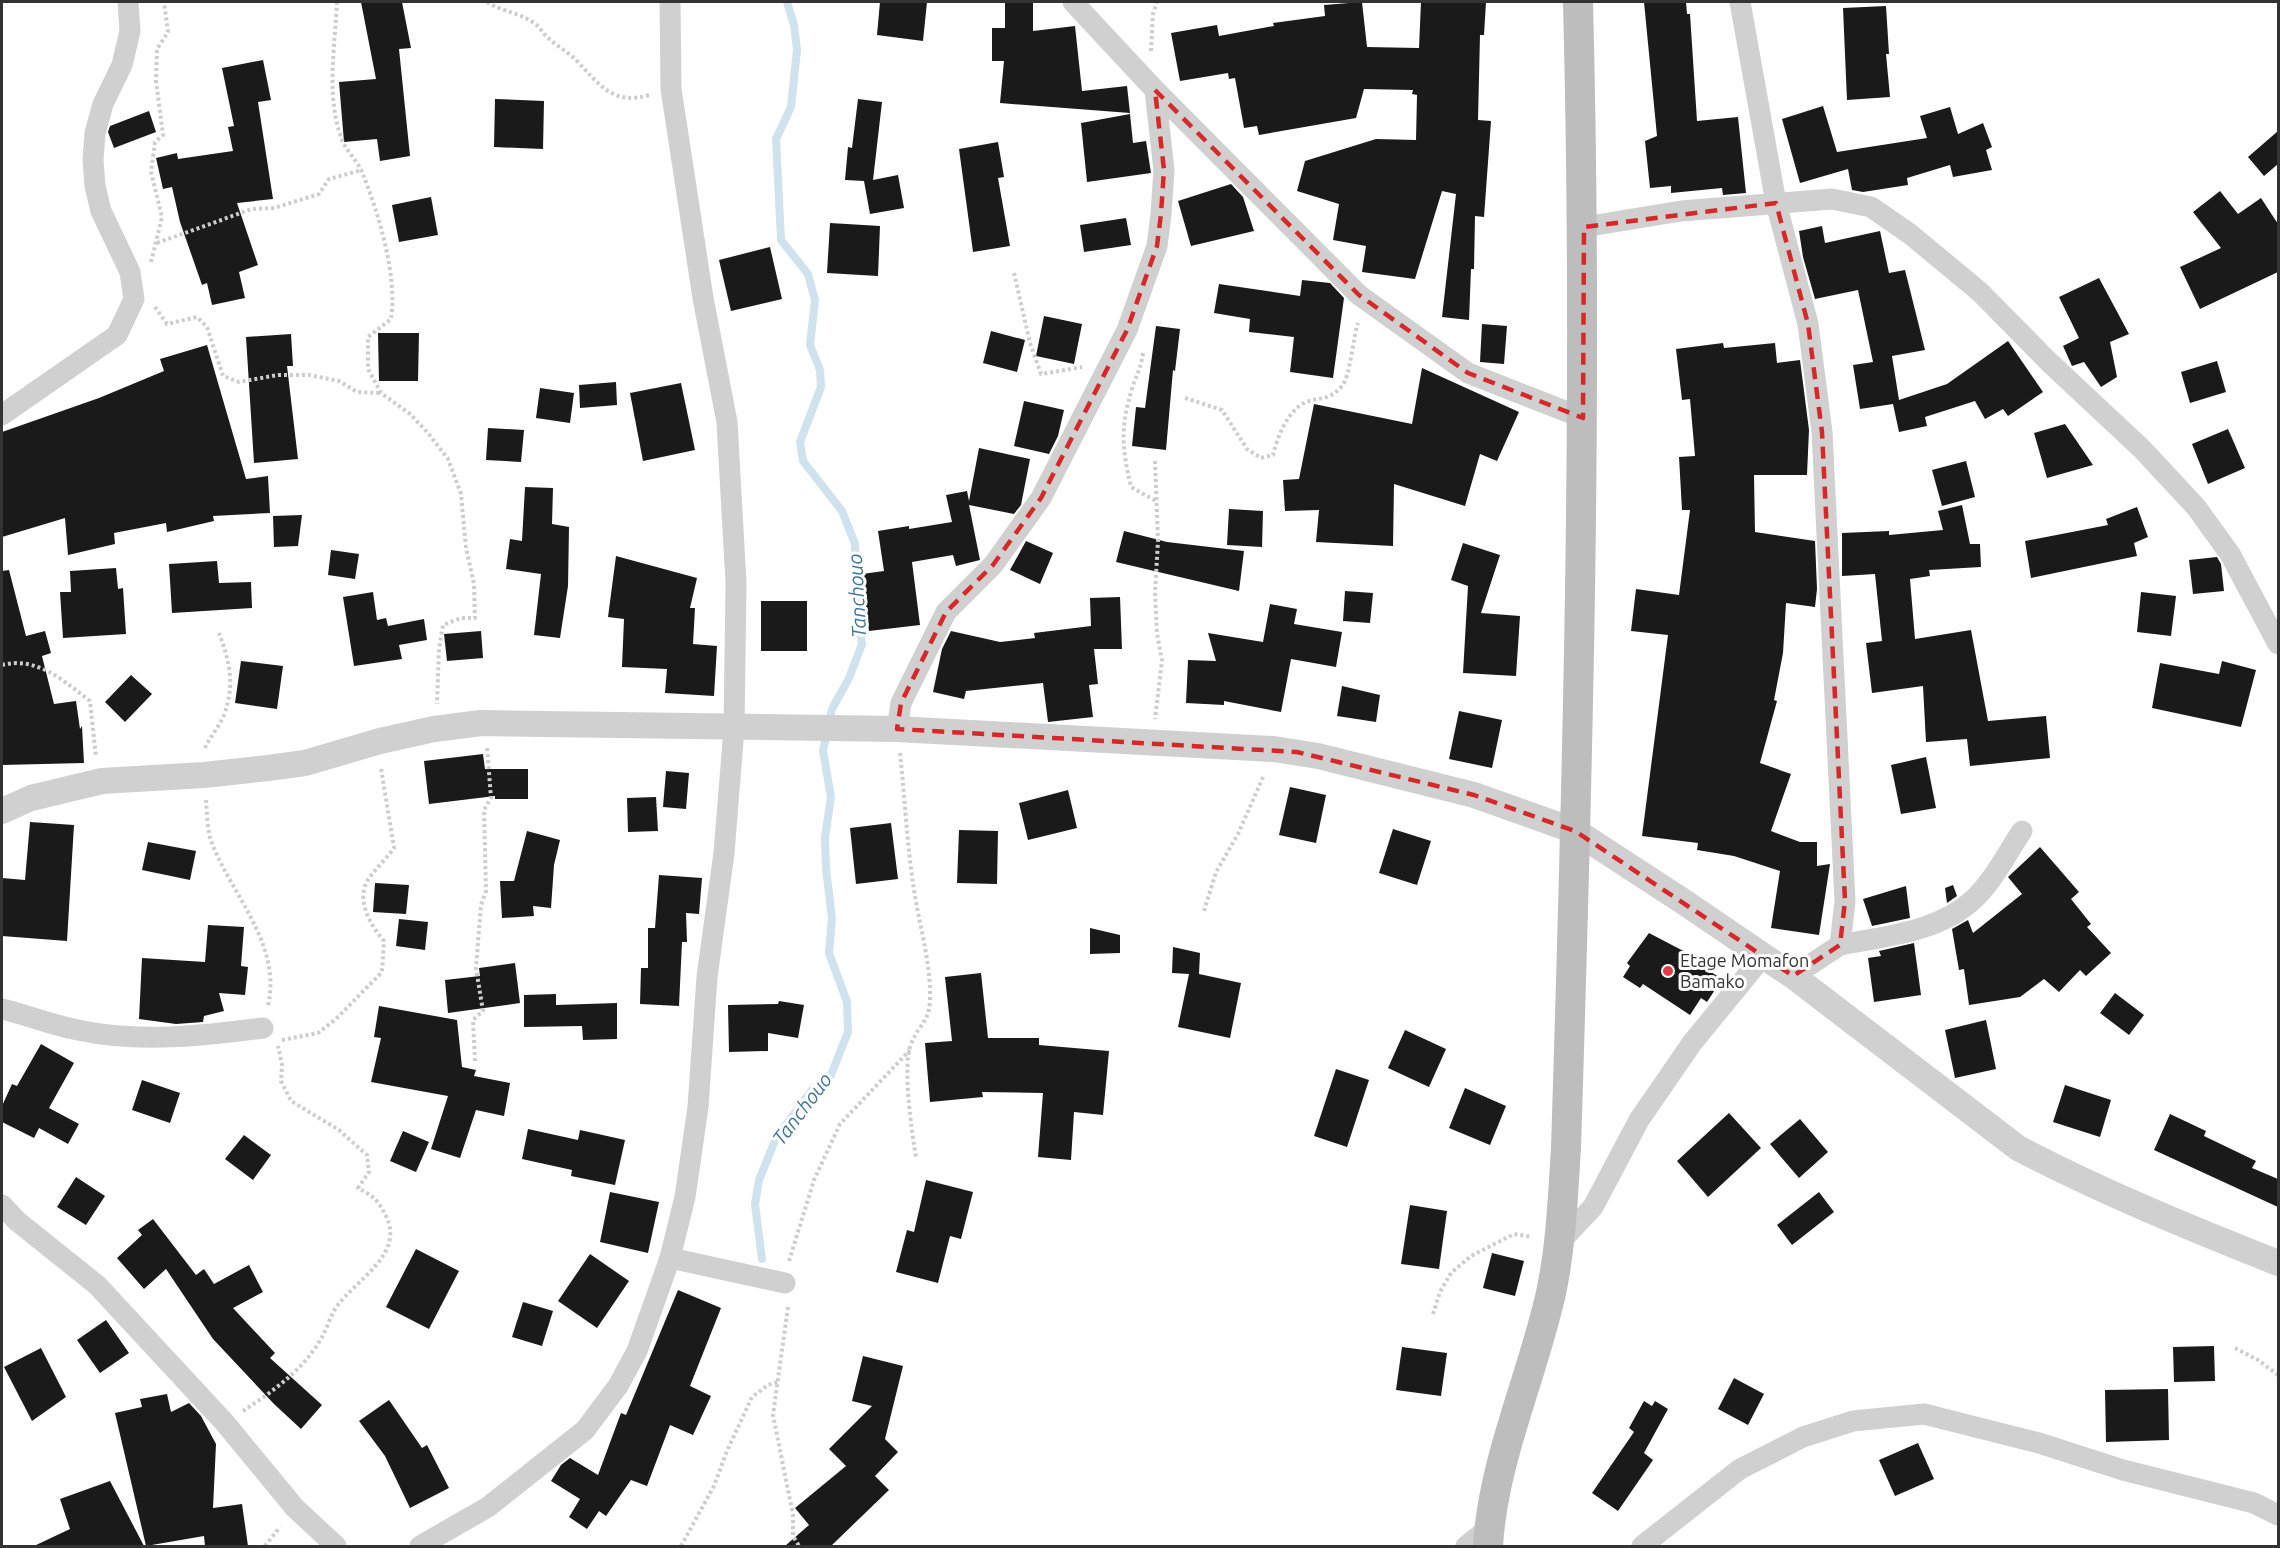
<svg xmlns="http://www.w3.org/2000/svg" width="2280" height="1548" viewBox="0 0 2280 1548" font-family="Ubuntu,sans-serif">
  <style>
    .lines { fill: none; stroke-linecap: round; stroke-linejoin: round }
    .stream { stroke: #cfe2ee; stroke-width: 8 }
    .building { fill: #1a1a1a }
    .path { stroke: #cdcdcd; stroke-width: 4; stroke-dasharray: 3 3; stroke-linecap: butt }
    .minor { stroke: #d0d0d0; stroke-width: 21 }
    .tertiary { stroke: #d0d0d0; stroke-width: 26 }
    .secondary { stroke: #bdbdbd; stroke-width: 30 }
    .marked { fill: none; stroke: #d62828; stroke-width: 4.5; stroke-dasharray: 12 8; stroke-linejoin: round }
    .poi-dot { fill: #e63946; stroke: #fff; stroke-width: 2 }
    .labels { text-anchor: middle; stroke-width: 6; stroke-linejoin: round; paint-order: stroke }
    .poi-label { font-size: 18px; fill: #333; stroke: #fff; text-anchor: start }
    .water-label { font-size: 20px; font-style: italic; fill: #3f7597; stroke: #fff }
  </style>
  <rect width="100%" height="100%" fill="#fff"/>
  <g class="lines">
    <polyline class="stream" points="762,1259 755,1204 759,1180 776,1138 812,1090 831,1075 848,1032 847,1002 829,953 832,918 826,869 825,837 831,797 823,751 832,709 849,678 862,644 858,621 855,544 842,511 803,461 800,442 821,387 820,370 810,345 815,300 808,274 781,240 776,139 791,107 797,50 794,25 787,2"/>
  </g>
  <g class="building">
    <polygon points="361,2 402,2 411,48 399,49 410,156 380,161 377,139 344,142 339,82 376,79"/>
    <polygon points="880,2 927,2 923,41 877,35"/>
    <polygon points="1005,2 1033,2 1033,31 1075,26 1082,91 1127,86 1130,113 1000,103 1004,61 992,61 992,28 1005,28"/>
    <polygon points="1362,2 1367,47 1419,48 1421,2 1486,2 1484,35 1480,35 1478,120 1491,121 1484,217 1475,216 1474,269 1471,269 1469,320 1442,317 1456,194 1442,191 1415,279 1362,272 1366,246 1333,240 1339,204 1297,191 1305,161 1376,139 1416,140 1417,95 1412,94 1413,90 1364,89 1356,118 1259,135 1257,126 1244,128 1235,78 1229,79 1228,73 1180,81 1171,33 1217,25 1219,36 1274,26 1273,23 1325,16 1324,5"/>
    <polygon points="1644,2 1686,2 1687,14 1690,14 1697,121 1738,117 1746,193 1723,195 1722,188 1671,193 1671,186 1650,188 1645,141 1657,136"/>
    <polygon points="1886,6 1889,54 1886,54 1890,97 1847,100 1843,8"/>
    <polygon points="263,60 271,100 258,102 273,199 237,203 258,265 239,272 245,298 212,305 207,283 202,285 180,222 172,187 163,189 156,158 177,153 178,159 233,151 228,127 234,126 222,68"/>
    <polygon points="495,99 544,101 543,149 494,147"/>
    <polygon points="858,99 882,102 873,180 898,175 904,208 870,214 864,181 845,180 848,147 852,148"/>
    <polygon points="1823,106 1837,152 1927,138 1920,116 1950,107 1958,134 1983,123 1992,147 1986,150 1992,170 1953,177 1950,165 1907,178 1908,185 1863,192 1852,190 1848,169 1800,183 1782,119"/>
    <polygon points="149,111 156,132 114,148 108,132 110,126"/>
    <polygon points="1130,114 1133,143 1146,141 1151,173 1087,182 1081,123"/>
    <polygon points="2278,131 2278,164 2264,176 2248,157"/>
    <polygon points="998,142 1004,177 998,178 1010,246 973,252 959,149"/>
    <polygon points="1231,184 1243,197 1254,231 1191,246 1178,201"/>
    <polygon points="2220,191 2238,214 2261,198 2278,224 2278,272 2200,309 2180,267 2221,248 2193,212"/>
    <polygon points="431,197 438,235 399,242 392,205"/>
    <polygon points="1126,218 1131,245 1084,252 1080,225"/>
    <polygon points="830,223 880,226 878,276 827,273"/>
    <polygon points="1822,226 1825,243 1880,231 1889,273 1905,270 1925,350 1892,356 1899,400 1947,384 2008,341 2043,392 2008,416 2003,409 1985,419 1975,401 1925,417 1927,426 1899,432 1893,404 1860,409 1853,365 1873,362 1858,290 1815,299 1803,257 1799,231"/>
    <polygon points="770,247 782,299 731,311 719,260"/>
    <polygon points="2099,278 2129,334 2110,342 2117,377 2101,387 2084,362 2072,366 2063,346 2079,338 2059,297"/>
    <polygon points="1302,280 1330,283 1344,298 1333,378 1290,372 1294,337 1249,332 1250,319 1214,313 1219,284 1300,296"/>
    <polygon points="1044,316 1082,324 1074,364 1036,356"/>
    <polygon points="1482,324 1507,326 1504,364 1480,362"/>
    <polygon points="1156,326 1180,329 1175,371 1173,370 1166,450 1132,446 1136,407 1145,408"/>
    <polygon points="991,331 1025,340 1017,372 983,363"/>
    <polygon points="378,333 419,333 418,381 379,381"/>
    <polygon points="291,334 293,366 287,366 298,459 254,463 246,337"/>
    <polygon points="1723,343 1724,348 1775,343 1777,363 1800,360 1809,430 1807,475 1754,475 1755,532 1815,541 1817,589 1815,607 1786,603 1783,653 1774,700 1777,701 1760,763 1791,774 1771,831 1800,842 1817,842 1817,866 1830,864 1819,935 1771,928 1780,871 1734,856 1697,850 1698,843 1642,836 1668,635 1631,631 1636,589 1679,595 1690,510 1682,510 1679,457 1695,456 1690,399 1682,400 1676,349"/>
    <polygon points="207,345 246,479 268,476 270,513 213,516 214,521 167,532 166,523 114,533 115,544 68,555 65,518 2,537 2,432 99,398 164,371 160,359"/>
    <polygon points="2217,361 2226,392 2190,403 2181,372"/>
    <polygon points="1422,368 1519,412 1497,461 1480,454 1465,506 1394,484 1393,546 1316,542 1319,510 1285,511 1283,480 1299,479 1314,404 1412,424"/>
    <polygon points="616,382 617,405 580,408 579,385"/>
    <polygon points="681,383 695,450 643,461 630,393"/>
    <polygon points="540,388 574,393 570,423 536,418"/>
    <polygon points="1024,401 1064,410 1058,436 1049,454 1014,446"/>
    <polygon points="2065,424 2093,465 2047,478 2034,433"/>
    <polygon points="488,428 524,430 521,462 486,460"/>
    <polygon points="2228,429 2245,468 2208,484 2192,444"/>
    <polygon points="979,448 1030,459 1021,505 1014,514 969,505 980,560 956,566 953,555 912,562 920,625 869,631 862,574 884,571 878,531 909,526 909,529 952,522 946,495 967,491 969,501"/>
    <polygon points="1966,461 1975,497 1942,506 1932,470"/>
    <polygon points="525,487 553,488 552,524 569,527 568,586 560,638 534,635 541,574 506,569 510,539 522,541"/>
    <polygon points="1962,505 1970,544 1980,544 1981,567 1929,570 1930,576 1910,579 1915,639 1971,630 1988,721 2046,716 2050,758 1970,766 1967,739 1926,742 1923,686 1872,693 1866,643 1882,641 1875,574 1842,576 1842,533 1889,531 1889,535 1943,530 1938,511"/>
    <polygon points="2137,507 2148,537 2134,543 2137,556 2031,578 2025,541 2108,525 2106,519"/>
    <polygon points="1229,509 1263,511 1262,547 1227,545"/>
    <polygon points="302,515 298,546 274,547 273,516"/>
    <polygon points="1124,531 1167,542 1244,551 1239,591 1116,562"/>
    <polygon points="1026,541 1053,553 1040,584 1010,570"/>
    <polygon points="1463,543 1500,555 1481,613 1520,616 1516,676 1463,673 1468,586 1451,580"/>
    <polygon points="331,550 359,554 355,579 328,575"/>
    <polygon points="616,556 697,578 690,608 695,608 693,644 717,646 714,696 665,693 667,669 622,667 624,619 608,617"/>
    <polygon points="2217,557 2221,564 2224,591 2193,594 2189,560"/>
    <polygon points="217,561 219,583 251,582 252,608 172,613 169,564"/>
    <polygon points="116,568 118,589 123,588 126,634 63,638 60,592 71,592 70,571"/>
    <polygon points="9,570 26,636 45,631 51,653 42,656 54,704 76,701 80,729 82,726 84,763 2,765 2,571"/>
    <polygon points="1345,591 1373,593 1370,623 1343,621"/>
    <polygon points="373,592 377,620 386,618 388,626 424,619 427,640 399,645 402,659 354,666 343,597"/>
    <polygon points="2141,592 2176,596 2171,636 2137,632"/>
    <polygon points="1120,597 1122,649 1094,649 1098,684 1089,685 1093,717 1048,722 1043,683 966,691 964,699 933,692 942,649 951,631 1000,642 1035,638 1034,633 1091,626 1090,598"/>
    <rect x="761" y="601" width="46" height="50"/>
    <polygon points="1270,604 1297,609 1294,624 1342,632 1336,667 1291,659 1281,712 1224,701 1224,705 1186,703 1188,660 1216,661 1208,633 1263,642"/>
    <polygon points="481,631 483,658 447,661 444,634"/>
    <polygon points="241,661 283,666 277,709 235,703"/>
    <polygon points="2222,661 2256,670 2241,727 2152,708 2160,663 2219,674"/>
    <polygon points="131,675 152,694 125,722 105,702"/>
    <polygon points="1342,686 1380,695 1376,722 1337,716"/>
    <polygon points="1459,711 1502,720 1492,768 1449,759"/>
    <polygon points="483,754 485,769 528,769 528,799 495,799 495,796 429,804 424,761"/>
    <polygon points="1926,757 1936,808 1901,814 1891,765"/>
    <polygon points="666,771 689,773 686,809 663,807"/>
    <polygon points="1290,787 1326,795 1316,843 1279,835"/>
    <polygon points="1068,790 1077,828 1028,840 1019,803"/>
    <polygon points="656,797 658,831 628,832 627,798"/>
    <polygon points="30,822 74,825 67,941 2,936 2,878 25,880"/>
    <polygon points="891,823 898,879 856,884 850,828"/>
    <polygon points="1393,829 1431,841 1417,885 1379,873"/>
    <polygon points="959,830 998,831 997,884 957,883"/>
    <polygon points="527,831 560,840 554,865 551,908 533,906 534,916 502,918 500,881 514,881"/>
    <polygon points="148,842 196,851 190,880 142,870"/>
    <polygon points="2040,847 2079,892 2071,899 2091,924 2087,927 2111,953 2086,976 2080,970 2059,992 2044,979 2020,997 1969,1005 1964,969 1959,970 1952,929 1968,920 1973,933 2022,894 2008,877"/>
    <polygon points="659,875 702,878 699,914 686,913 687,942 682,942 679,1006 640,1004 641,968 648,968 648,928 655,928"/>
    <polygon points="375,883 409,885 406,914 373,912"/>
    <polygon points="1953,885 1957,896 1947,903 1945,888"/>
    <polygon points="1906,886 1910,918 1872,926 1863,899"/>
    <polygon points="399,919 428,922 425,950 396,946"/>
    <polygon points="208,925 244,927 241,966 248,967 245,995 219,993 224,1011 204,1016 203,1022 176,1024 139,1019 142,958 205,962"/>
    <polygon points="1090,928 1120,935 1120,953 1090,954"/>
    <polygon points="1649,933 1691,955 1689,958 1722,979 1707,1002 1701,998 1690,1015 1643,984 1640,988 1623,977 1630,966 1627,963"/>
    <polygon points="1914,943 1921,995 1874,1002 1868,958 1881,956 1879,951"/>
    <polygon points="1173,947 1200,953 1199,974 1241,983 1230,1038 1178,1027 1189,974 1172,973"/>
    <polygon points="515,963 520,1003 448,1013 445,980 480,976 479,968"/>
    <polygon points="981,973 988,1038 1039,1038 1039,1045 1109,1051 1103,1115 1074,1112 1071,1160 1038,1157 1043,1093 982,1092 983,1097 930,1102 925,1043 952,1041 945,977"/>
    <polygon points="2115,993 2144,1015 2129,1035 2100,1013"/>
    <polygon points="556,994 556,1005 617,1003 617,1039 583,1040 582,1026 524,1027 524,995"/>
    <polygon points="779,1001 804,1005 798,1038 768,1033 768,1051 729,1052 728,1005 778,1004"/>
    <polygon points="379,1006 457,1020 462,1067 476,1070 474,1076 510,1083 504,1116 476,1110 460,1158 431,1149 448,1096 371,1082 381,1038 374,1037"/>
    <polygon points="1986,1020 1996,1069 1955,1078 1945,1030"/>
    <polygon points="1405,1030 1446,1049 1429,1087 1388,1068"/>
    <polygon points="41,1044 74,1063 49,1108 79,1124 68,1144 39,1128 34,1138 2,1122 2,1106 12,1084 17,1086"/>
    <polygon points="1336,1069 1369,1080 1347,1147 1314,1136"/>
    <polygon points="142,1080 180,1093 170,1123 132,1110"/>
    <polygon points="2065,1085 2111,1100 2100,1137 2053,1122"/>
    <polygon points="1465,1088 1506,1106 1490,1145 1449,1128"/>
    <polygon points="1729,1113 1761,1148 1708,1197 1677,1161"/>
    <polygon points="2170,1114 2206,1131 2204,1136 2256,1161 2252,1168 2278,1179 2278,1207 2154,1150"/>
    <polygon points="1800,1119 1828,1152 1799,1178 1770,1144"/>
    <polygon points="528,1129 578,1140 580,1130 625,1140 615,1185 571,1176 572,1170 522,1159"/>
    <polygon points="403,1131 429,1142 416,1172 390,1161"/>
    <polygon points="244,1135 271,1155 253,1180 225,1159"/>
    <polygon points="76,1177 105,1196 86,1225 57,1207"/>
    <polygon points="926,1180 973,1192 961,1239 950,1236 938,1283 896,1272 907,1230 914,1232"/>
    <polygon points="610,1192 659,1202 648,1253 600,1242"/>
    <polygon points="1819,1192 1834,1212 1792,1245 1777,1225"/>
    <polygon points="1410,1205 1447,1211 1439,1269 1401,1264"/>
    <polygon points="153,1219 196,1275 204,1269 214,1284 249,1265 263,1292 233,1308 275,1353 270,1358 322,1405 301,1429 274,1404 213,1339 166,1269 144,1289 117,1258 142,1235 138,1230"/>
    <polygon points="416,1249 459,1271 429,1329 386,1307"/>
    <polygon points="1492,1253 1524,1261 1515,1296 1483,1288"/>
    <polygon points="590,1254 629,1281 597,1328 558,1301"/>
    <polygon points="678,1290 721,1308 690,1386 711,1396 693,1435 670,1425 647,1486 631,1480 606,1516 599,1511 587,1529 569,1517 580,1499 551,1481 561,1465 570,1458 598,1475 621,1413 626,1415"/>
    <polygon points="523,1302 553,1311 542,1346 512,1337"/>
    <polygon points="106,1320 129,1353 100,1373 77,1340"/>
    <polygon points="2214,1346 2215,1381 2174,1382 2173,1347"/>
    <polygon points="1402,1347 1447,1353 1441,1396 1396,1390"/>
    <polygon points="41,1348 66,1397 32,1421 4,1367"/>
    <polygon points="863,1356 903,1366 885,1439 898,1452 875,1476 889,1490 831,1546 785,1546 809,1525 795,1508 846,1466 829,1449 872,1406 852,1401"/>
    <polygon points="1734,1378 1764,1394 1748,1425 1718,1409"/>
    <polygon points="2168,1389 2169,1440 2106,1442 2105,1390"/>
    <polygon points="167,1394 171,1412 189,1403 201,1416 216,1444 213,1508 242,1504 248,1546 205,1546 204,1536 146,1546 115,1413 142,1407 140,1399"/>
    <polygon points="389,1400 422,1448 427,1445 449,1488 410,1508 385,1456 359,1421"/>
    <polygon points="1644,1401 1652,1406 1655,1401 1668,1409 1644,1453 1653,1460 1618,1511 1592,1493 1634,1432 1629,1428"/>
    <polygon points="1918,1443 1934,1479 1895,1496 1879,1460"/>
    <polygon points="110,1481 144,1546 34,1546 70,1529 60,1499"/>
  </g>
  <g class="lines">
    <g class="path">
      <path d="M 337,2 C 335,46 326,95 341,137 C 345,150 357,160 362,172 C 378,211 398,277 391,319 L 368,337 L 368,369 L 381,393 L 409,413 L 428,433 L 448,459 L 461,494 L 466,548 L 474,584 L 475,618 L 461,618 L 443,625 L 439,649 L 437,704"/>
      <path d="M 487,2 C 501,11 520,13 534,23 C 539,26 542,32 546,36 C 555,45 567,51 576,60 C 599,84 613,106 649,95"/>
      <polyline points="1151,51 1153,14 1157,2"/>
      <polyline points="157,243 252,209 274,208 319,194 329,179 362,170"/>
      <polyline points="151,262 162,217 151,172 155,142 163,135 156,81 157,49 168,32 164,2"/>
      <polyline points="1014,273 1030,343 1041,374 1082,367"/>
      <polyline points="155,307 167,324 197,317 207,327 223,376 239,382 278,375 309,375 339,381 357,392 381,393"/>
      <path d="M 1143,353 C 1141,369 1136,375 1132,389 C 1120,428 1122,449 1131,487 L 1156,501"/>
      <path d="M 1185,398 L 1222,410 L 1247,449 L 1261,458 L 1273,455 C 1277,438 1287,412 1304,403 C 1318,396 1327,403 1342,386 C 1350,377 1353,338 1358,323"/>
      <polyline points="1155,461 1158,541 1155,592 1157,633 1162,661 1155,719"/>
      <path d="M 2,665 C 37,656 64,681 90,701 L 96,757"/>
      <path d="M 205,748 C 210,737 219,727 224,715 C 235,685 230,662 219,633"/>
      <path d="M 900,753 C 905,799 907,845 914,890 C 919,923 929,956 930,990 C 931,1024 922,1018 911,1044 C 902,1066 912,1133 916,1157"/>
      <path d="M 206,800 C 207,813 207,829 211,841 C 232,896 282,944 268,1006"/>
      <polyline points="1204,911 1216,872 1238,834 1264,775"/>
      <path d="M 282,1040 L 318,1033 L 336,1019 L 382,972 L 384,941 C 370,925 354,897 370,877 C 377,867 387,858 394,848 L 381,768"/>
      <polyline points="475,1061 473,1020 483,1011 476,968 481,905 486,891 484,810 491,798 487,747"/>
      <polyline points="789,1261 814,1180 840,1124 910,1050"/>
      <polyline points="788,1307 773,1415 793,1515 793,1536 799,1546"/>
      <polyline points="1433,1314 1440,1292 1451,1273 1471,1256 1514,1234 1532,1237"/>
      <polyline points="2235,1348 2258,1360 2278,1375"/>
      <path d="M 243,1411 C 272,1392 303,1370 321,1339 C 327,1329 330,1316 337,1306 C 356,1280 405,1254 386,1216 C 378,1200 373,1196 358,1188 L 369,1172 L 367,1155 L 339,1130 L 291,1101 L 281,1081 L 282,1065 L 278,1046"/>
      <polyline points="265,1546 280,1527"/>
      <polyline points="681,1546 714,1486 727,1451 752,1397 768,1385 778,1382"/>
    </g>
    <g class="minor">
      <polyline points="1073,2 1155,90 1359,295 1468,373 1583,418"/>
      <polyline points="1740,2 1776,203 1808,324 1822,432 1845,901 1840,945 1793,976"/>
      <polyline points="1584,227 1681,211 1832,199 1871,207 1910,234 1980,292 2049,362 2142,449 2196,507 2230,554 2278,644"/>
      <polyline points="2,415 117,335 134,299 130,272 101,211 95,186 93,160 95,133 103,104 122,65 130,31 128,2"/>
      <polyline points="897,729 901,703 946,612 993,565 1041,498 1127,330 1157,246 1161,214 1164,170 1155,90"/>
      <path d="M 1840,945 C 1886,936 1939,932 1974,899 C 1994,880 2007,853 2022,831"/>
      <path d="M 2,1009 C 27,1015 52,1025 78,1030 C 137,1043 203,1036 263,1028"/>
      <polyline points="2,1205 17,1221 97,1285 225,1423 295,1508 336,1546"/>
      <polyline points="1559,1243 1593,1207 1639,1120 1692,1043 1764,955"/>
      <polyline points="670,1258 785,1283"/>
      <polyline points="420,1546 488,1507 585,1430 618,1386 637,1351 670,1258 685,1197 698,1107 707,977 724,853 734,729 736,583 727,422 703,298 671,89 670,2"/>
      <polyline points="1466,1546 1489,1528"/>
      <polyline points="1642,1546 1740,1469 1803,1437 1853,1421 1924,1414 2039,1443 2123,1470 2254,1503 2278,1515"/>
    </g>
    <path class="tertiary" d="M 2,811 L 31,798 L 102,781 L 204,775 L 268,768 L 305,763 L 380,741 L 434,729 L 481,723 L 897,729 L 1274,749 L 1318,756 L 1474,795 L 1575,831 L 1681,900 L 1793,976 L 2018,1148 C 2102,1192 2190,1228 2278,1263"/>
    <path class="secondary" d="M 1488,1546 C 1493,1460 1532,1378 1551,1293 C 1561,1246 1563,1196 1566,1148 C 1578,766 1588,384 1578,2"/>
  </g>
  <path class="marked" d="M 1155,90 L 1359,295 L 1468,373 L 1583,418 L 1584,227 L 1776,203 L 1808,324 L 1822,432 L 1845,901 L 1840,945 L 1793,976 L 1575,831 L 1474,795 L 1297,752 L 897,729 L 901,703 L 946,612 L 993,565 L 1041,498 L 1127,330 L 1157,246 L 1161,214 L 1164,170 Z"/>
  <circle class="poi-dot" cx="1668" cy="971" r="6"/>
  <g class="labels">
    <g class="poi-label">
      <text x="1680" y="967">Etage Momafon<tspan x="1680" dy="21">Bamako</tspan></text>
    </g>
    <g class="water-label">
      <text transform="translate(857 596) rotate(-93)" y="7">Tanchouo</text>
      <text transform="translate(802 1109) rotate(-53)" y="7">Tanchouo</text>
    </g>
  </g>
  <rect width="2280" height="1548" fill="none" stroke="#333333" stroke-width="6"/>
</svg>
